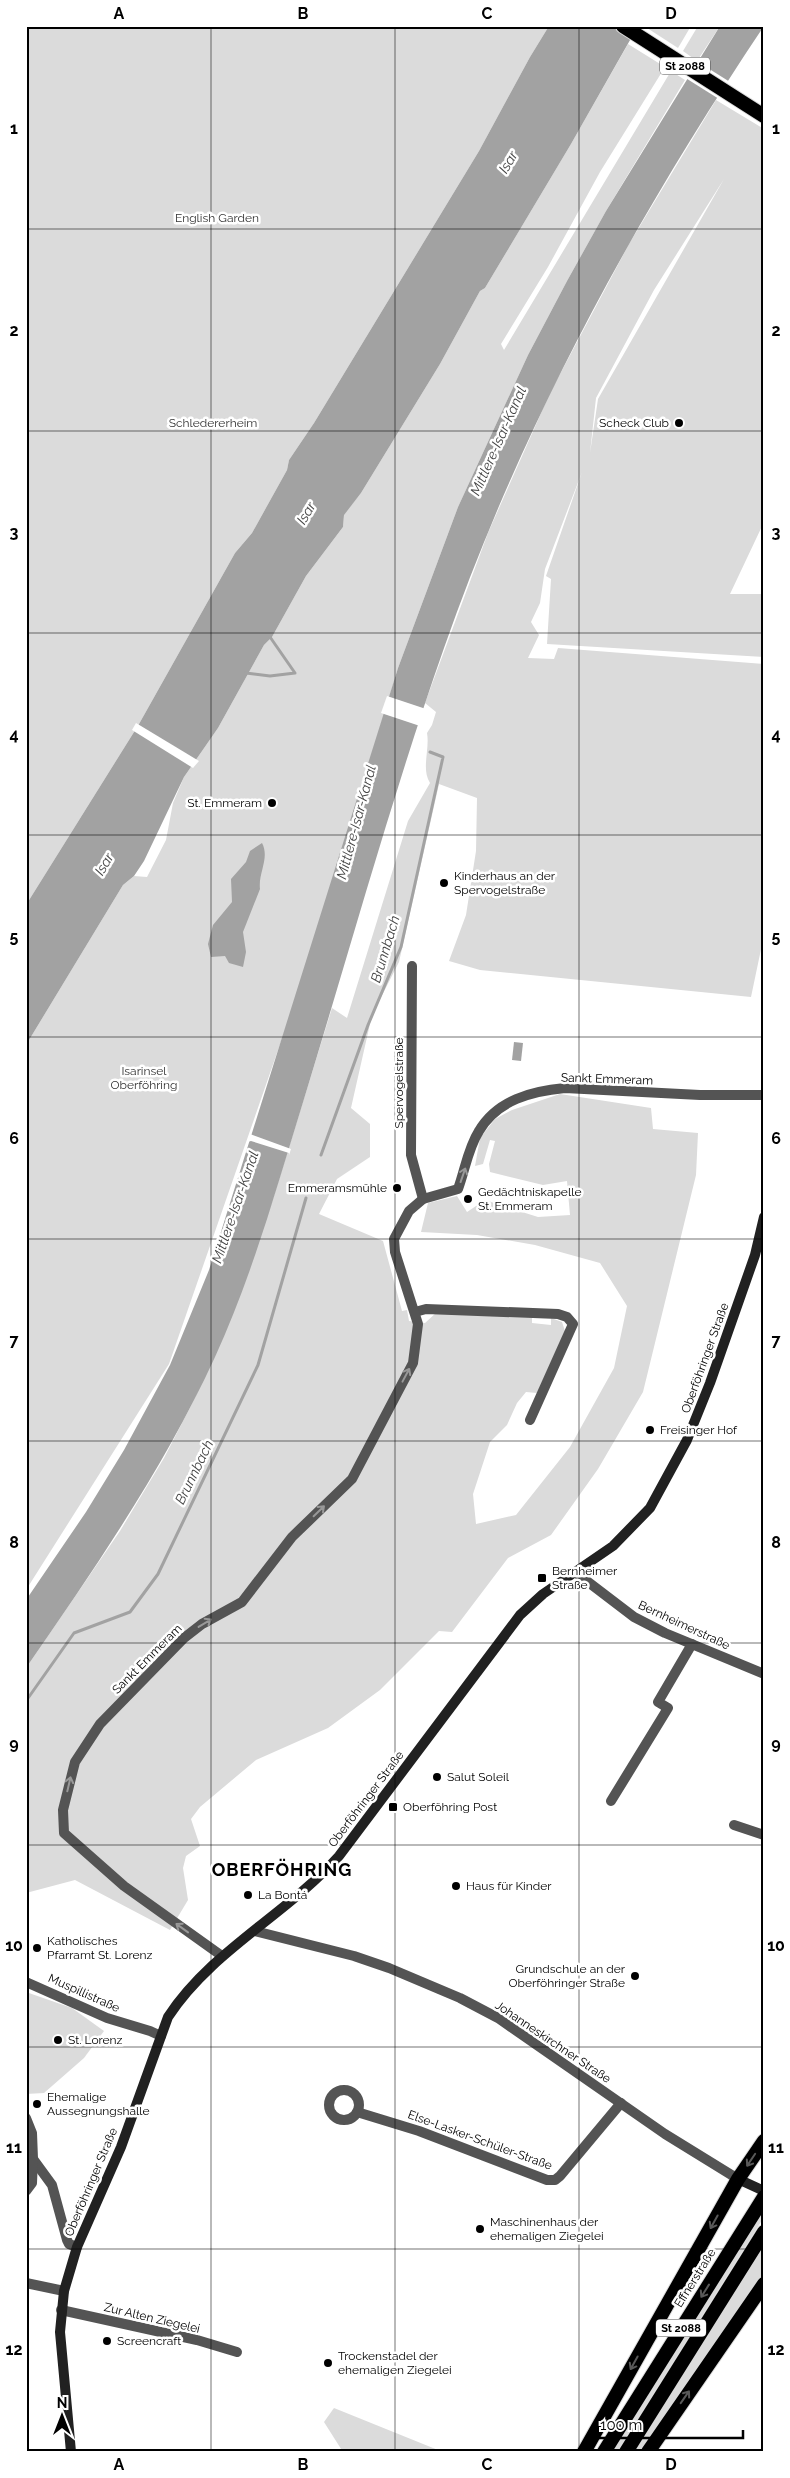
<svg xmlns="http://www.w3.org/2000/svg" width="790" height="2478" viewBox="0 0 790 2478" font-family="Raleway,sans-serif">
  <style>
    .green { fill: #dbdbdb; fill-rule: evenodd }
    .water { fill: #a2a2a2 }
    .pier { fill: #fff }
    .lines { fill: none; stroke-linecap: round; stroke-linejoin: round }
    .stream { stroke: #a2a2a2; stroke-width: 3 }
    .trunk-casing { stroke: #dbdbdb; stroke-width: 16 }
    .minor { stroke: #545454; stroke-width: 10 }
    .secondary { stroke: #212121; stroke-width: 10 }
    .trunk { stroke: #000; stroke-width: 14 }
    .oneway { stroke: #989898 }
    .oneway2 { stroke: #595959 }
    .grid { fill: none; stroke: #000; stroke-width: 1; stroke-opacity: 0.55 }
    .poi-dot { fill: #000; stroke: #fff; stroke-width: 2 }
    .labels { text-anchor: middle; stroke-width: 5; stroke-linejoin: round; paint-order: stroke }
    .shield { fill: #fff; stroke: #4c4c4c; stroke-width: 1 }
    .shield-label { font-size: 11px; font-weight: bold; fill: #000 }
    .park-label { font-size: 12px; fill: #323232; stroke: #fff }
    .poi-label { font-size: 12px; fill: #000; stroke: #fff; text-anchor: start }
    .street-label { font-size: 12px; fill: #000; stroke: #fff }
    .water-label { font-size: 14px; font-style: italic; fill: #434343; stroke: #fff }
    .district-label { font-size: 18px; font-weight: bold; letter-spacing: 1px; fill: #000; stroke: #fff }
    .neatline { fill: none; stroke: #000; stroke-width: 2 }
    .grid-label { font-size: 16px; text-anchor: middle; font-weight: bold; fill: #000 }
  </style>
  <rect width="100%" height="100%" fill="#fff"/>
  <g class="green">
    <polygon points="26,26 549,26 530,57 479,151 314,423 289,460 287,470 252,533 235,553 139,724 26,905"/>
    <polygon points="644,26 691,26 678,48"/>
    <polygon points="698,26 720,26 697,61 683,51"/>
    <polygon points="628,44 665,67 600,172 548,267 501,344 504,350 671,71 685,80 606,211 567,281 528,355 458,507 398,668 311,955 169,1364 26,1590 26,1045 123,885 134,876 147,877 166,840 173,803 184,777 218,728 264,645 272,637 306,576 343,527 344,514 361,493 440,364 480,291 485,288 571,144"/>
    <path d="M 716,100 L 764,129 L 764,522 L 730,594 L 764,594 L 764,657 L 547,644 L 551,579 L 546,576 L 582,472 L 545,569 L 540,603 L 531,622 L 539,635 L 528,658 L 554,659 L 558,648 L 764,664 L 764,935 L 751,997 L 480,970 L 449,961 L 466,915 L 476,851 L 477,798 L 439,784 L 399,962 L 372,1015 L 351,1108 L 370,1124 L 370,1157 L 337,1179 L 319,1214 L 383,1241 L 402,1311 L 407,1310 L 409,1321 L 425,1323 L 437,1312 L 532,1316 L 532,1323 L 551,1325 L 551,1318 L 562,1322 L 565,1331 L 537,1393 L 526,1392 L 517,1403 L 507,1425 L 490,1442 L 473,1494 L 476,1524 L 516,1515 L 570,1447 L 614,1368 L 627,1306 L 600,1263 L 535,1245 L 477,1235 L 421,1232 L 428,1203 L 457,1196 L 467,1212 L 485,1200 L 538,1217 L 570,1215 L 567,1181 L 543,1185 L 490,1172 L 489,1164 L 495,1141 L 490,1140 L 483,1164 L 475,1166 L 480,1138 L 495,1119 L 512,1110 L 560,1094 L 651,1108 L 653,1129 L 698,1133 L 696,1175 L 643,1392 L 598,1469 L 551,1535 L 508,1558 L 452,1632 L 439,1631 L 380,1690 L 328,1728 L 256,1760 L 200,1807 L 191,1819 L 200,1846 L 186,1856 L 183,1868 L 188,1900 L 170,1930 L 75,1880 L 26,1893 L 26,1668 L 120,1531 L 164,1458 L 195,1398 L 272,1202 L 332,1008 L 347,1018 L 408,821 L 430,783 C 421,769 430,749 427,733 L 432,725 L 436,712 L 425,703 L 488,533 L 550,393 L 629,244 ZM 724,179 L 598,399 L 590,453 L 596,398 L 654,290 Z"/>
    <polygon points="26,1992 72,2008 104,2031 84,2058 44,2093 26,2094"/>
    <polygon points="764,2208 764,2217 617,2452 611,2452"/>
    <polygon points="764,2244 764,2273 641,2452 633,2452"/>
    <polygon points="334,2408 438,2450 444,2452 343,2452 324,2422"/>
  </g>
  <g class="water">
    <polygon points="549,26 638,26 571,144 485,288 480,291 440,364 361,493 344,515 343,527 306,576 272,637 264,645 218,728 184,777 144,861 134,876 123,885 26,1045 26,905 139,724 235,553 252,533 287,470 289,460 314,423 479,151 530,57"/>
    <path d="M 720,26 L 764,26 C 634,220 521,427 444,648 C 392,796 350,949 304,1099 C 277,1186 253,1274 215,1357 C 164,1468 95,1568 26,1668 L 26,1600 L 86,1512 L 124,1450 L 170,1365 L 209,1270 L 398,668 L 458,507 L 528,355 L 567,281 L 606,211 Z"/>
    <path d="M 262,843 C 270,858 258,873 260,889 L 243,932 L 246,952 L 243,967 L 229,963 L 225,956 L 211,957 L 208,944 L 213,925 L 232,902 L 231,879 L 246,862 L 250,851 Z"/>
    <polygon points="514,1042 523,1043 521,1061 512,1060"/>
  </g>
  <g class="pier">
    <polygon points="695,60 730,82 719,99 684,77"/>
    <polygon points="387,696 426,709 420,726 381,713"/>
    <polygon points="136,723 199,761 193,768 132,730"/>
    <polygon points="250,1134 291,1149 289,1155 289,1153 251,1141 247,1142"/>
  </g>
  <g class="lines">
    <g class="stream">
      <polyline points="246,673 270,676 295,673 270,637"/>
      <polyline points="321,1155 368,1025 401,947 443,757 430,752"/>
      <polyline points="26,1701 74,1633 130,1612 158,1574 258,1365 306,1198"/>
    </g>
    <defs>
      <g id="trunk">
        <polyline points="623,26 764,116"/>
        <polyline points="584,2452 738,2179 764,2141"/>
        <polyline points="604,2452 764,2197"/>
        <polyline points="626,2452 764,2232"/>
        <polyline points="648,2452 764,2284"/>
      </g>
    </defs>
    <use href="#trunk" class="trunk-casing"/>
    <g class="minor">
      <polyline points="412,966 411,1155 423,1199"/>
      <polyline points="415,1312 426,1309 558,1314 567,1317 573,1324 530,1420"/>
      <polyline points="575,1572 634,1617 665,1633 764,1674"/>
      <polyline points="611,1801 668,1708 658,1702 692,1644"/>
      <polyline points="734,1825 764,1835"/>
      <polyline points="255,1931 354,1956 389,1968 460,1998 498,2018 665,2134 738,2179"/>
      <path d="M 222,1956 L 124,1886 L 64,1833 L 63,1810 L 75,1762 L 100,1724 L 184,1638 L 202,1624 L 242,1602 L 292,1537 L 352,1479 L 413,1363 L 418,1324 L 395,1252 L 394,1239 L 409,1211 L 423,1199 L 458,1189 C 465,1170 468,1148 479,1131 C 497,1100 532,1091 565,1088 L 700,1095 L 764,1095"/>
      <polyline points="26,1982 107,2018 150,2031 161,2036"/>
      <circle cx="344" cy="2105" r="15"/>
      <polyline points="357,2112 419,2131 547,2180 555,2180 560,2176 621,2103"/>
      <polyline points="26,2118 32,2133 33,2159 52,2185 67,2240 69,2244 77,2247"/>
      <polyline points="26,2191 32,2183 33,2159"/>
      <polyline points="26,2283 64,2291"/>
      <polyline points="61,2310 197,2340 237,2352"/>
    </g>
    <g class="secondary">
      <polyline points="738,2179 764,2191"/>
      <path d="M 71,2452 L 60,2332 L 64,2291 L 77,2247 L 121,2147 L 168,2017 C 211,1951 286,1915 339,1856 L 520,1615 L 543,1594 L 613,1546 L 650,1508 L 687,1440 L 710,1383 L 755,1255 L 764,1217"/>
    </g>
    <use href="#trunk" class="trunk"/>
  </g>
  <defs><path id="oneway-shaft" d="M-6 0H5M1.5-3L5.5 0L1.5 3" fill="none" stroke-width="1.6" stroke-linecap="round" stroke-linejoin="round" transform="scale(1.25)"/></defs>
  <g class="oneway">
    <use href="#oneway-shaft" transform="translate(463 1175) rotate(-71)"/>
    <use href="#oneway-shaft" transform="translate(406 1375) rotate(-62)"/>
    <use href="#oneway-shaft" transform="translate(319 1511) rotate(-44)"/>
    <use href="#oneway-shaft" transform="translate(205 1623) rotate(-31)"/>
    <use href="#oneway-shaft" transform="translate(69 1784) rotate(-77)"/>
    <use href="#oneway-shaft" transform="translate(182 1928) rotate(-144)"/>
  </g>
  <g class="oneway2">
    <use href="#oneway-shaft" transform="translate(751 2160) rotate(124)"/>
    <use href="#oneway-shaft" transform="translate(714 2222) rotate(119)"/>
    <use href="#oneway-shaft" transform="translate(705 2291) rotate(122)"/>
    <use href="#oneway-shaft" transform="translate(634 2363) rotate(119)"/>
    <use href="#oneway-shaft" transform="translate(685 2397) rotate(-55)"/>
  </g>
  <path class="grid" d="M 211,26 L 211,2452M 395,26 L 395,2452M 579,26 L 579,2452M 26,229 L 764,229M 26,431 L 764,431M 26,633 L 764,633M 26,835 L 764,835M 26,1037 L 764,1037M 26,1239 L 764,1239M 26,1441 L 764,1441M 26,1643 L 764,1643M 26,1845 L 764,1845M 26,2047 L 764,2047M 26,2249 L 764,2249"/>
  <g class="poi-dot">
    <circle cx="679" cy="423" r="5"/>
    <circle cx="272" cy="803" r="5"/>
    <circle cx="444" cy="883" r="5"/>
    <circle cx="397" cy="1188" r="5"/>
    <circle cx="468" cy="1199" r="5"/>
    <circle cx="650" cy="1430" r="5"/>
    <rect x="537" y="1573" width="10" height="10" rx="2.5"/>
    <circle cx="437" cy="1777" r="5"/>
    <rect x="388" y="1802" width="10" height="10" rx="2.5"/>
    <circle cx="456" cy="1886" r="5"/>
    <circle cx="248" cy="1895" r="5"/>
    <circle cx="37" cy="1948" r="5"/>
    <circle cx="635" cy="1976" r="5"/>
    <circle cx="58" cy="2040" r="5"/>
    <circle cx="37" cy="2104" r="5"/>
    <circle cx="480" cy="2229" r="5"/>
    <circle cx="107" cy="2341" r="5"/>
    <circle cx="328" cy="2363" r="5"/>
  </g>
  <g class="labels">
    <g class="shield">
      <rect x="660" y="57.5" width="50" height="17" rx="4"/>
      <rect x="656" y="2319.5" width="50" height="17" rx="4"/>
    </g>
    <g class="shield-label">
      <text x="685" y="70">St 2088</text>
      <text x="681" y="2332">St 2088</text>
    </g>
    <g class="park-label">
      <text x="217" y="222">English Garden</text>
      <text x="213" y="427">Schledererheim</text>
      <text x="144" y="1075">Isarinsel<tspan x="144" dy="14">Oberföhring</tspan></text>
    </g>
    <g class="poi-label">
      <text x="669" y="427" text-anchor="end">Scheck Club</text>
      <text x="262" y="807" text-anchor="end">St. Emmeram</text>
      <text x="454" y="880">Kinderhaus an der<tspan x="454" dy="14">Spervogelstraße</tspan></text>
      <text x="387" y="1192" text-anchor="end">Emmeramsmühle</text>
      <text x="478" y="1196">Gedächtniskapelle<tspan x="478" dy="14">St. Emmeram</tspan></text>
      <text x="660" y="1434">Freisinger Hof</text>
      <text x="552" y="1575">Bernheimer<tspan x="552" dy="14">Straße</tspan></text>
      <text x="447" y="1781">Salut Soleil</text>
      <text x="403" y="1811">Oberföhring Post</text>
      <text x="466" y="1890">Haus für Kinder</text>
      <text x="258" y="1899">La Bontá</text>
      <text x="47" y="1945">Katholisches<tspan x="47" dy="14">Pfarramt St. Lorenz</tspan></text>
      <text x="625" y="1973" text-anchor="end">Grundschule an der<tspan x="625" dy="14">Oberföhringer Straße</tspan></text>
      <text x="68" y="2044">St. Lorenz</text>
      <text x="47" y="2101">Ehemalige<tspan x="47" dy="14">Aussegnungshalle</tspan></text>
      <text x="490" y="2226">Maschinenhaus der<tspan x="490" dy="14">ehemaligen Ziegelei</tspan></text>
      <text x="117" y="2345">Screencraft</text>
      <text x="338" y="2360">Trockenstadel der<tspan x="338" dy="14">ehemaligen Ziegelei</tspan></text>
    </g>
    <g class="street-label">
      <text transform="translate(607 1079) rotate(2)" y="4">Sankt Emmeram</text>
      <text transform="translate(399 1083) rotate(-90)" y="4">Spervogelstraße</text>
      <text transform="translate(705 1358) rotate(-70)" y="4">Oberföhringer Straße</text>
      <text transform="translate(684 1625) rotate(25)" y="4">Bernheimerstraße</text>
      <text transform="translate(147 1659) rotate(-45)" y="4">Sankt Emmeram</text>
      <text transform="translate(366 1799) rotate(-53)" y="4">Oberföhringer Straße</text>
      <text transform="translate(84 1993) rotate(24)" y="4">Muspillistraße</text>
      <text transform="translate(553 2042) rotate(34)" y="4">Johanneskirchner Straße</text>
      <text transform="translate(480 2140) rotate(20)" y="4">Else-Lasker-Schüler-Straße</text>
      <text transform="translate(91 2182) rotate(-67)" y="4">Oberföhringer Straße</text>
      <text transform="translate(695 2278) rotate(-58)" y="4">Effnerstraße</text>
      <text transform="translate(152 2318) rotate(13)" y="4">Zur Alten Ziegelei</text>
    </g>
    <g class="water-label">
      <text transform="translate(508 162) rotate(-60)" y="5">Isar</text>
      <text transform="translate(498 441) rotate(-66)" y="5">Mittlere-Isar-Kanal</text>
      <text transform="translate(306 513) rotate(-60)" y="5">Isar</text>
      <text transform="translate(356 822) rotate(-75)" y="5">Mittlere-Isar-Kanal</text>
      <text transform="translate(104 864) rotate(-60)" y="5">Isar</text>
      <text transform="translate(385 949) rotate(-73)" y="5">Brunnbach</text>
      <text transform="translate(235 1207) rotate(-71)" y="5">Mittlere-Isar-Kanal</text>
      <text transform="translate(194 1472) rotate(-64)" y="5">Brunnbach</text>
    </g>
    <g class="district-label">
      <text x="282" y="1876">OBERFÖHRING</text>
    </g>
  </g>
  <rect width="790" height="2478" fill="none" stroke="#ffffff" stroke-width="55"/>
  <g transform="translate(62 2416)" stroke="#ffffff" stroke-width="4" paint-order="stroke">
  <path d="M0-4L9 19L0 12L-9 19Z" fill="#000000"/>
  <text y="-8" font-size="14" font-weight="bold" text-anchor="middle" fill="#000000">N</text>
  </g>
  <path d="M592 2430v8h151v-8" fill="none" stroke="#000000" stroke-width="2.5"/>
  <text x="600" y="2430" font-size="15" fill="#000000" stroke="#ffffff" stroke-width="4" paint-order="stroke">100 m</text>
  <rect x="28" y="28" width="734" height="2422" class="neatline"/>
  <g class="grid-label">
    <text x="119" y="19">A</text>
    <text x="303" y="19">B</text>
    <text x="487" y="19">C</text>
    <text x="671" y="19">D</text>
    <text x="14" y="134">1</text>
    <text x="776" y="134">1</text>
    <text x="14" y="336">2</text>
    <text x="776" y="336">2</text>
    <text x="14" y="538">3</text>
    <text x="776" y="538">3</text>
    <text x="14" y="740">4</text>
    <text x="776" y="740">4</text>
    <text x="14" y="942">5</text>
    <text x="776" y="942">5</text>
    <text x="14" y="1144">6</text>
    <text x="776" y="1144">6</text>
    <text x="14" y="1346">7</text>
    <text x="776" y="1346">7</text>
    <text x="14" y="1548">8</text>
    <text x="776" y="1548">8</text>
    <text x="14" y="1749">9</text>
    <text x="776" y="1749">9</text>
    <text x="14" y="1951">10</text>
    <text x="776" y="1951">10</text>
    <text x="14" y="2153">11</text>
    <text x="776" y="2153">11</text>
    <text x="14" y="2355">12</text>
    <text x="776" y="2355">12</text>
    <text x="119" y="2470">A</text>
    <text x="303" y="2470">B</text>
    <text x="487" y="2470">C</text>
    <text x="671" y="2470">D</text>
  </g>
</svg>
